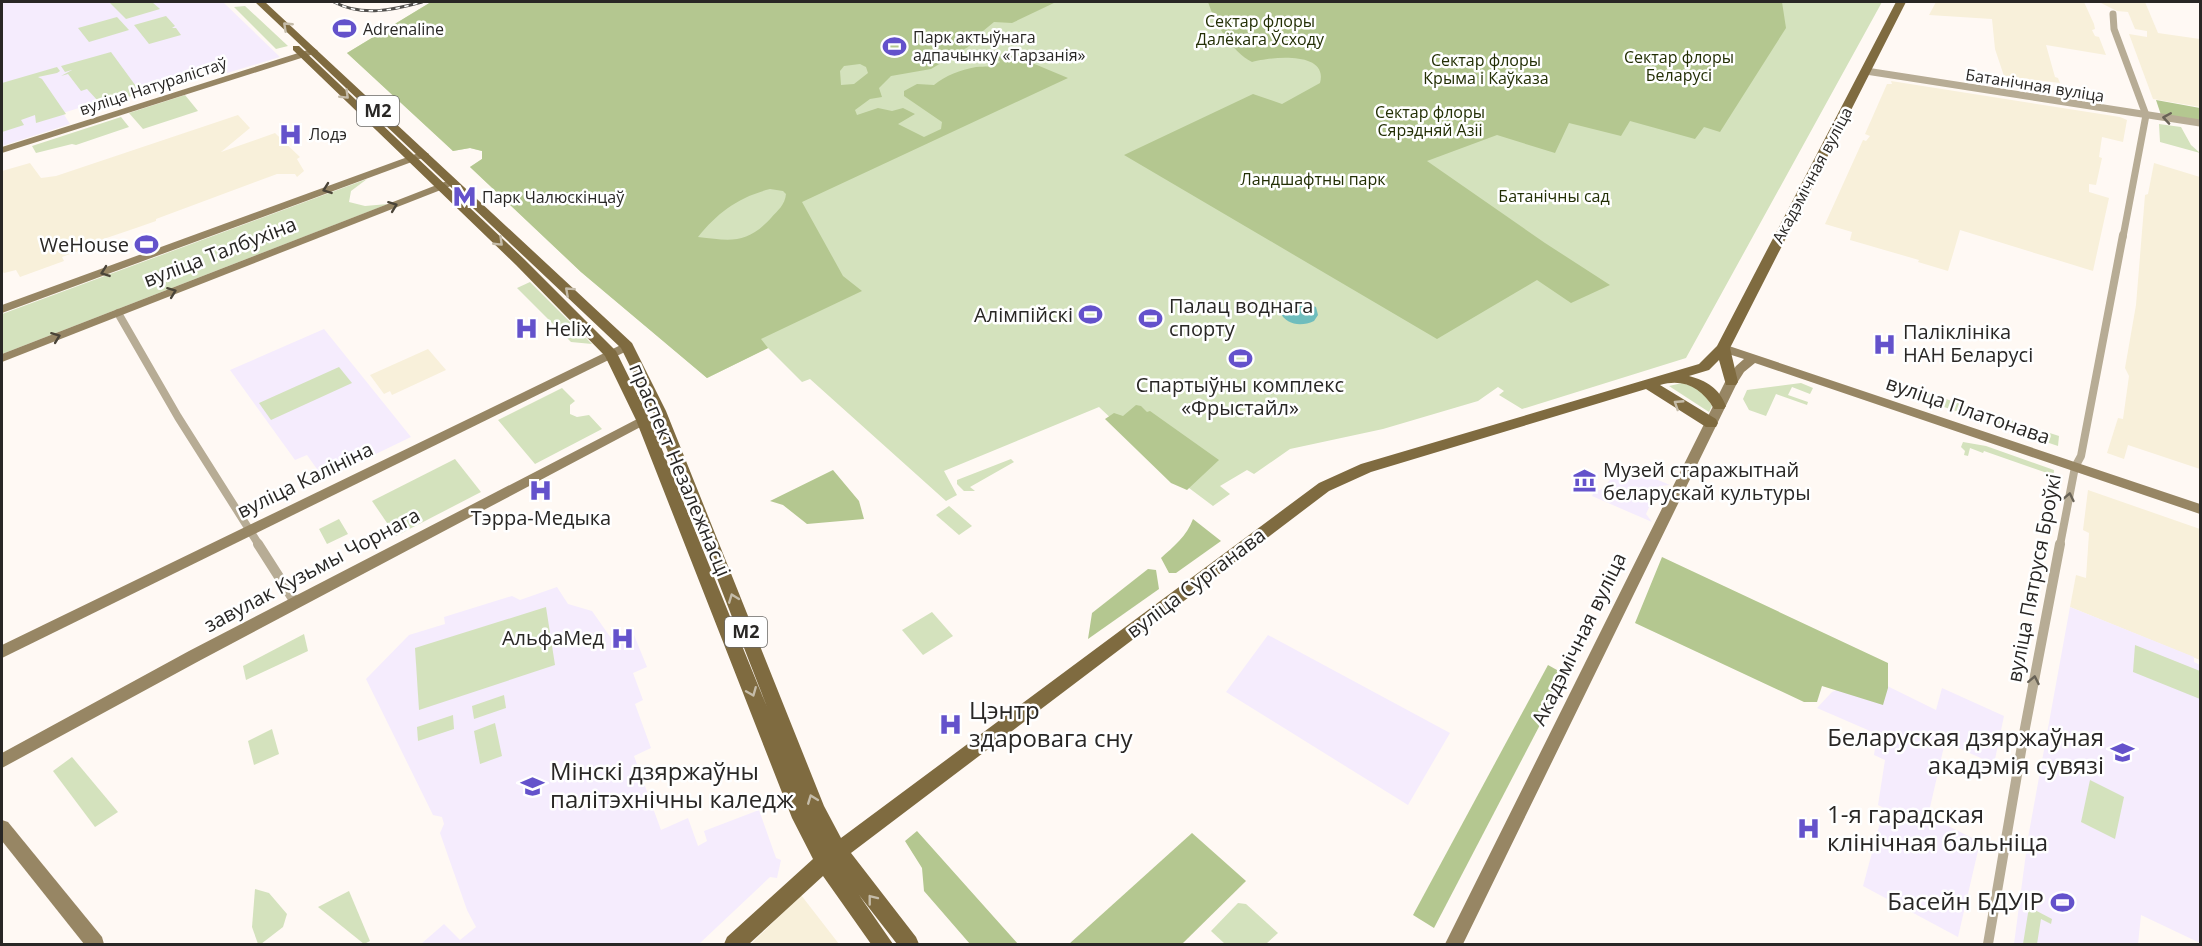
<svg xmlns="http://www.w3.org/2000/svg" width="2202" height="946" viewBox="0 0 2202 946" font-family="'Open Sans',sans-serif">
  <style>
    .industrial { fill: #f8f0da }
    .education { fill: #f5ecfd }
    .green { fill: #d4e2bd }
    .forest { fill: #b4c790; fill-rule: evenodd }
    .water { fill: #6fbdbd }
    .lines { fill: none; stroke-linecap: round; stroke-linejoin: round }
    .street-far2 { stroke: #b7ac95; stroke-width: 7 }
    .street-far1 { stroke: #b7ac95; stroke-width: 8 }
    .street { stroke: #b7ac95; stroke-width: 10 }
    .secondary { fill: #978664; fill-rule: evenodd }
    .primary { fill: #7f6b40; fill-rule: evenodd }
    .rail-casing { stroke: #514f4c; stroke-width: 3 }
    .rail { stroke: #fff; stroke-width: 1.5; stroke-dasharray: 4.5; stroke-linecap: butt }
    .oneway { stroke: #c5bca9 }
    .oneway2 { stroke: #696357 }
    .oneway3 { stroke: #4a4438 }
    .labels { text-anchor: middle; stroke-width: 5; stroke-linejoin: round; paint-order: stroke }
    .far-park-label { font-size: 16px; fill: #232f05; stroke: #fff }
    .far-poi-label { font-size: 16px; fill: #292725; stroke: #fff; text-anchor: start }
    .far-street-label { font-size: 16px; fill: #292725; stroke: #fff }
    .shield { fill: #fff; stroke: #696866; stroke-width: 1.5 }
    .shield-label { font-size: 18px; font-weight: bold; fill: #292725 }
    .poi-label { font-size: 20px; fill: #292725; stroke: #fff; text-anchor: start }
    .street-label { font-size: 20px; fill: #292725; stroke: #fff }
    .near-poi-label { font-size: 24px; fill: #292725; stroke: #fff; text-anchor: start }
  </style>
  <rect width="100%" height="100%" fill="#fff9f4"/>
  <g class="industrial">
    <polygon points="1936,2 2084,2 2094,24 2095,29 2092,30 2095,36 2099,37 2106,55 2046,45 2055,77 2058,78 2060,83 2004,76 1995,49 1992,19 1929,15"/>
    <polygon points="2099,2 2145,2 2158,33 2200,39 2200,107 2153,99 2129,34 2147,37 2147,31 2135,29 2128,12 2117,11"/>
    <polygon points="1891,81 2120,117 2127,120 2123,142 2102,137 2099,157 2102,158 2096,185 2089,184 2089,192 2109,198 2093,271 1960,230 1948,271 1918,262 1919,260 1850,240 1852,232 1825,224 1863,140 1866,141 1870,136 1865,134 1887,84 1892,84"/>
    <polygon points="238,115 250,128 221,152 275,133 300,157 297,159 304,171 297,177 295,174 277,174 156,219 156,221 136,228 77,248 78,251 62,257 64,261 20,277 16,270 4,273 2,271 2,171 30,163 41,178 56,176"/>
    <polygon points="2154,163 2200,177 2200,469 2128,445 2124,459 2107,453 2118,418 2123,419 2129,376 2125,368 2136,305 2145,195 2148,194"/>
    <polygon points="428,349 446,370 392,395 390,391 384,394 370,375"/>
    <polygon points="2088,490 2200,529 2200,660 2070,607 2076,575 2086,578 2089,533 2083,530"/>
    <polygon points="801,895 839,944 751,944"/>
  </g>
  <g class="education">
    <polygon points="2,2 223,2 280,57 224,74 215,65 63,113 70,124 2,146"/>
    <polygon points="324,329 411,437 324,479 307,455 295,460 230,370"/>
    <polygon points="1627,467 1670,485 1659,486 1646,514 1652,522 1592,496 1594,492 1602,489 1617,472 1621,474"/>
    <polygon points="557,587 568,604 592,611 611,638 632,630 647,667 633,673 643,700 635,704 651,748 634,756 661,830 688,818 698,846 707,841 704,831 759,810 776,858 781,860 777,878 770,877 699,944 421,944 444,924 460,940 476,927 467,910 440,833 444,824 442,817 433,815 366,679 409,635 445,624 444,617 512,596 520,600"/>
    <polygon points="2070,607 2194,657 2194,662 2200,665 2200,943 2141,915 2138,944 2014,944 2028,838"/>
    <polygon points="1268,635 1450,733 1408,805 1226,692"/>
    <polygon points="1867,676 1936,710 1942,688 2004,716 1994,764 1945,742 1928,816 1980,842 1958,937 1863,886 1884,808 1878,805 1885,760 1874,755 1877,734 1817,708 1832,692"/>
  </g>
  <g class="green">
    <polygon points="109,2 152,2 160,9 126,19"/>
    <polygon points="431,2 1882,2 1686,358 1522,409 1499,395 1504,391 1498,387 1478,401 1383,429 1290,449 1254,474 1247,470 1220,486 1230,494 1213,506 1169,473 1099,407 944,471 957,495 946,501 810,379 802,382 768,348 707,378 581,272 470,167 482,159 482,151 470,148 453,151 347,53"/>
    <polygon points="245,6 288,46 276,49 234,7"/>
    <polygon points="166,16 175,26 172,28 176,28 181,35 149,44 134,25"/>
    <polygon points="117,17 129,30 89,42 78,28"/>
    <polygon points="111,52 141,93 89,109 87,106 98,101 87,89 81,91 68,74 61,76 72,70 65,72 61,66"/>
    <polygon points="57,67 60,71 57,73 38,77 42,79 66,114 36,123 35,115 21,120 24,125 2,132 2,83"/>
    <polygon points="185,95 198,111 143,129 129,113"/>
    <polygon points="121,117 129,127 76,145 72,144 36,153 32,146"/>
    <polygon points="2159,124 2181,127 2191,145 2200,153 2160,142"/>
    <polygon points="367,179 351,191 349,202 365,206 388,204 2,354 2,314"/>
    <polygon points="530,282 592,344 571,342 517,288"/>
    <polygon points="339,367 352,383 271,420 259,403"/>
    <polygon points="1682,383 1701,389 1712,406 1709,412 1669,386"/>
    <polygon points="1801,383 1813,388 1810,394 1792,387 1788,395 1808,402 1807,405 1776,394 1766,416 1749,410 1743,399 1747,390"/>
    <polygon points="562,388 575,401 570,405 570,414 577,417 589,415 602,429 535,464 498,420"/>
    <polygon points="1925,392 1976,409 1974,417 1923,400"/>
    <polygon points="1998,416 2059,436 2058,446 1996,425"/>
    <polygon points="1963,442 1986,446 2054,470 2053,479 2046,477 2047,473 1984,451 1983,453 1970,448 1968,456 1964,455 1965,451 1961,447"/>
    <polygon points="455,459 481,492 396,536 372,501"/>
    <polygon points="1011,459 1014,462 970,487 975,491 964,491 957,484 957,480"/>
    <polygon points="949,506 972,526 959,535 936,515"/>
    <polygon points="339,519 348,534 327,544 319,529"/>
    <polygon points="546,607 555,665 419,710 415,648"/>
    <polygon points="932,612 953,636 923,655 902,630"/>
    <polygon points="304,634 308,651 246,680 243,666"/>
    <polygon points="2135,645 2200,671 2200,699 2133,672"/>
    <polygon points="504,695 506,708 474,719 472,706"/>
    <polygon points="453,715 454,729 418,741 417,727"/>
    <polygon points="495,723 502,756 480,764 474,731"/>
    <polygon points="272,729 279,754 254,765 248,741"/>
    <polygon points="72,757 118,812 95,827 53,771"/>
    <polygon points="2090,780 2124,797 2115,839 2081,822"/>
    <polygon points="255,889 269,893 287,914 283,927 261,944 258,944 252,927"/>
    <polygon points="349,891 370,941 364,944 318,907"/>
    <polygon points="1238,903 1246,904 1278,933 1266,944 1225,944 1211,931"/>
    <polygon points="2029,907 2052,919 2051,924 2041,919 2037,944 2023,944"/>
  </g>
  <g class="forest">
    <path d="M 431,2 L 1056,2 L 1012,23 L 994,22 L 977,36 L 968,47 L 931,69 L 891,76 L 879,88 L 882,97 L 870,99 L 855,110 L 857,115 L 878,108 L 892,111 L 903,108 L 915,114 L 898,124 L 924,137 L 941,129 L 942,122 L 904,96 L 904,91 L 917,84 L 934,85 C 946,75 960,70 976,67 C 986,66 990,68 1000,62 L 996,58 L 1008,53 L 1068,78 L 802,202 L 843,276 L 862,291 L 761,339 L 768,348 L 707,378 L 581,272 L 470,167 L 482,159 L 482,151 L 470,148 L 453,151 L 347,53 ZM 860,64 L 866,67 L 868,73 L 854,84 L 841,85 L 840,71 L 844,66 ZM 770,189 L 783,191 L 786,194 C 785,205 778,210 771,218 C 747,244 732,241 698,237 C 718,212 739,197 770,189 Z"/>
    <path d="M 1208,2 L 1782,2 L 1786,28 L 1720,132 L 1704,127 L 1695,139 L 1630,121 L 1621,136 L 1569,123 L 1555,153 L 1497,135 L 1427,161 L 1545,243 L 1610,285 L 1571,303 L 1537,280 L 1437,339 L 1124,155 L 1253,94 L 1282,104 L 1320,83 C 1329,50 1269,57 1252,62 C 1231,51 1215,23 1208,2 Z"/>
    <polygon points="2156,100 2200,108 2200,121 2161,115"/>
    <polygon points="1136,405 1141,406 1147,412 1150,411 1219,460 1187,490 1171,483 1105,419 1114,413 1123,416"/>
    <polygon points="833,470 859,501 864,519 807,524 783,505 770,501"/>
    <path d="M 1193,519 L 1221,541 L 1176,573 L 1169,573 L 1161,558 C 1173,547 1187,536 1193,519 Z"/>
    <polygon points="1662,557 1888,663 1888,688 1883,705 1822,686 1817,702 1804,702 1635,623"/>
    <polygon points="1148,569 1156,570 1159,589 1088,639 1092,613"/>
    <polygon points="1548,665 1566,675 1434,928 1413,915"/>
    <polygon points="917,831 1018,944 970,944 924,891 922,868 905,841"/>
    <polygon points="1192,833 1246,881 1182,944 1069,944"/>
  </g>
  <path class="water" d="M 1300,301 L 1316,307 L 1318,315 L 1314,321 C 1301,327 1286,325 1280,312 L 1284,304 Z"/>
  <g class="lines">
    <g class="street-far2">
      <polyline points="2113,14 2114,29 2146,115 2123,237"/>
      <polyline points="1866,71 2200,123"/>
    </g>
    <g class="street-far1">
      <polyline points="118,313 178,417 259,545"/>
      <polyline points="2060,545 2075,467 2081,456 2123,235"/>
    </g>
    <g class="street">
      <polyline points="258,544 295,602"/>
      <polyline points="1988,944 2025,728 2060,544"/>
    </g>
    <g class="secondary">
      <polygon points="314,48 318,51 317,53 2,153 2,147"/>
      <polygon points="424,151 429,154 428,156 2,313 2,305"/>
      <polygon points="452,179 457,182 456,184 2,362 2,354"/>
      <polygon points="627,342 631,343 633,346 631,349 2,658 2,645"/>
      <polygon points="1723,344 2200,504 2200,514 1755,363 1744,372 1737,383 1463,944 1445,944 1725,382 1736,366 1744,359 1719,351 1717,348"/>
      <polygon points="643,416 648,417 649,420 648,423 199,661 2,768 2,753 189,651"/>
      <polygon points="2,820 8,822 102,937 104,944 84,944 2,841"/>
    </g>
    <path class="primary" d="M 255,2 L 265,2 L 632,343 L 666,411 L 824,806 L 841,838 L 1319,483 L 1361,464 L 1699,364 L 1717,346 L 1896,2 L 1906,2 L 1730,348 L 1738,382 L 1736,385 L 1726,385 L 1719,360 L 1709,370 L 1689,376 C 1707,381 1719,388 1726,406 L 1724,409 L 1714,409 C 1702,388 1684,378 1660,385 L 1716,419 L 1718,423 L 1716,427 L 1706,427 L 1646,389 L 1371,472 L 1329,491 L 851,853 L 916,937 L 919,944 L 897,944 L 859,895 L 893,944 L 871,944 L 823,876 L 749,944 L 724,944 L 727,937 L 813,859 L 792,818 L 636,420 L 605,356 L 516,265 L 293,50 L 293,46 L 299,46 L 524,259 L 616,351 L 650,420 L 767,707 L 652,411 L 621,348 Z"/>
    <defs>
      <path id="rail" d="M 334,2 C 362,17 393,10 422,2"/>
    </defs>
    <use href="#rail" class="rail-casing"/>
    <use href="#rail" class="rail"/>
  </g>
  <defs><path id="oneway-chevron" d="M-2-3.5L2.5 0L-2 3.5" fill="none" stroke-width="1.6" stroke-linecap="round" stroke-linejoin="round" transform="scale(1.5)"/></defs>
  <g class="oneway">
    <use href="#oneway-chevron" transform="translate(287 26) rotate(-137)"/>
    <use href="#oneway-chevron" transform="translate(345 95) rotate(44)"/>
    <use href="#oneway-chevron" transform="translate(499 242) rotate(44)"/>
    <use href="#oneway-chevron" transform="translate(569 291) rotate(-138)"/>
    <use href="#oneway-chevron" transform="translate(1678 404) rotate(-147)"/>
    <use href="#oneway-chevron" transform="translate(733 598) rotate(-111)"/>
    <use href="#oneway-chevron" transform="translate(752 692) rotate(68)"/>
    <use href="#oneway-chevron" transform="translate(812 799) rotate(-111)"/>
    <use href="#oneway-chevron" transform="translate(872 899) rotate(-128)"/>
  </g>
  <g class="oneway2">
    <use href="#oneway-chevron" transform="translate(2167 118) rotate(-171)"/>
    <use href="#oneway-chevron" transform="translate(2069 497) rotate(-78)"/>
    <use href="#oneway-chevron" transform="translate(2034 680) rotate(-79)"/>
  </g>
  <g class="oneway3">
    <use href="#oneway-chevron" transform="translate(327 189) rotate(160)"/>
    <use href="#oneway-chevron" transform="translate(393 206) rotate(-21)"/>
    <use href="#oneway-chevron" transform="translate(105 272) rotate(160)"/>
    <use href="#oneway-chevron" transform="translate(172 292) rotate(-21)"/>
    <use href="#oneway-chevron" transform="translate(56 337) rotate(-21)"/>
  </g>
  <defs>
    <symbol id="stadium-bare" viewBox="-9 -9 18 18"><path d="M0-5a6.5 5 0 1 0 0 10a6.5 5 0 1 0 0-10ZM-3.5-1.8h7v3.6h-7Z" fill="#6452cb" stroke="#fff" stroke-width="2.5" paint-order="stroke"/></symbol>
    <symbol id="hospital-bare" viewBox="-9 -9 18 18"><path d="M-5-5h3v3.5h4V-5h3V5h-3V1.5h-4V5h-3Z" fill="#6452cb" stroke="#fff" stroke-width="2.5" paint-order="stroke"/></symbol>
    <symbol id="metro-bare" viewBox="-9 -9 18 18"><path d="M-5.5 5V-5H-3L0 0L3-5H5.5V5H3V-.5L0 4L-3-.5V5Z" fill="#6452cb" stroke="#fff" stroke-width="2.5" paint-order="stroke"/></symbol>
    <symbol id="museum-bare" viewBox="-9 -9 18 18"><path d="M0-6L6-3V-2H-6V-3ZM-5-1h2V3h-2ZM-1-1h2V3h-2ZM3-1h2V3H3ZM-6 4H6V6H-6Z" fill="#6452cb" stroke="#fff" stroke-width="2.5" paint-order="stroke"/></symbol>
    <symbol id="university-bare" viewBox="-9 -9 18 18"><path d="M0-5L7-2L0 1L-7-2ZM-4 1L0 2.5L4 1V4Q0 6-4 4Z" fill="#6452cb" stroke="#fff" stroke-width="2.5" paint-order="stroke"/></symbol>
  </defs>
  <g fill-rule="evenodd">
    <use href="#stadium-bare" x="328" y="12" width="33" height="33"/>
    <use href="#stadium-bare" x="878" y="30" width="33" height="33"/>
    <use href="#hospital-bare" x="274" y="118" width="33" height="33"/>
    <use href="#metro-bare" x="448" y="180" width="33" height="33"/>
    <use href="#stadium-bare" x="130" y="228" width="33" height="33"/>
    <use href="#stadium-bare" x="1074" y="298" width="33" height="33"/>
    <use href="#stadium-bare" x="1134" y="302" width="33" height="33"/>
    <use href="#hospital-bare" x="510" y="312" width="33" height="33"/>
    <use href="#hospital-bare" x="1868" y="328" width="33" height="33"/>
    <use href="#stadium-bare" x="1224" y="342" width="33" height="33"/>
    <use href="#museum-bare" x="1568" y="464" width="33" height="33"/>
    <use href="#hospital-bare" x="524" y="474" width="33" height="33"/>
    <use href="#hospital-bare" x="606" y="622" width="33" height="33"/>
    <use href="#hospital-bare" x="934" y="708" width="33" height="33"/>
    <use href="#university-bare" x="2106" y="736" width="33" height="33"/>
    <use href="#university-bare" x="516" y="770" width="33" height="33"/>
    <use href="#hospital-bare" x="1792" y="812" width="33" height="33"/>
    <use href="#stadium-bare" x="2046" y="886" width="33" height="33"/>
  </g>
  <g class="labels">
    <g class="far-park-label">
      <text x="1260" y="27">Сектар флоры<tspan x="1260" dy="18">Далёкага Ўсходу</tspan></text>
      <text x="1679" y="63">Сектар флоры<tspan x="1679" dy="18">Беларусі</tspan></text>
      <text x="1486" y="66">Сектар флоры<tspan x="1486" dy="18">Крыма і Каўказа</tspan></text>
      <text x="1430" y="118">Сектар флоры<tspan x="1430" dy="18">Сярэдняй Азіі</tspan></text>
      <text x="1313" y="185">Ландшафтны парк</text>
      <text x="1554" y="202">Батанічны сад</text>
    </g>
    <g class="far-poi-label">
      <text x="363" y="35">Adrenaline</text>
      <text x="913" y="43">Парк актыўнага<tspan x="913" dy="18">адпачынку «Тарзанія»</tspan></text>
      <text x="309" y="140">Лодэ</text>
      <text x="482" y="203">Парк Чалюскінцаў</text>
    </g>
    <g class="far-street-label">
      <text transform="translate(2035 85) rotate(9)" y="6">Батанічная вуліца</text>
      <text transform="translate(153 86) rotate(-18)" y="6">вуліца Натуралістаў</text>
      <text transform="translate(1812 175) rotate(-62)" y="6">Акадэмічная вуліца</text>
    </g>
    <g class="shield">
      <rect x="357" y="96" width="42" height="30" rx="4.5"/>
      <rect x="725" y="617" width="42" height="30" rx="4.5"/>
    </g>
    <g class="shield-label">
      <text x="378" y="117">М2</text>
      <text x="746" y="638">М2</text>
    </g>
    <g class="poi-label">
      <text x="129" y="252" text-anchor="end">WeHouse</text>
      <text x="1169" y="313">Палац воднага<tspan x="1169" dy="23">спорту</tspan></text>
      <text x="1073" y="322" text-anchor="end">Алімпійскі</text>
      <text x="545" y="336">Helix</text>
      <text x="1903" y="339">Паліклініка<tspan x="1903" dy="23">НАН Беларусі</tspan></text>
      <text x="1240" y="392" text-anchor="middle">Спартыўны комплекс<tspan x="1240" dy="23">«Фрыстайл»</tspan></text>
      <text x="1603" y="477">Музей старажытнай<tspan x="1603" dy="23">беларускай культуры</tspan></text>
      <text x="541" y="525" text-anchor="middle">Тэрра-Медыка</text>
      <text x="604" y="645" text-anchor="end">АльфаМед</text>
    </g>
    <g class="street-label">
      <text transform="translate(220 252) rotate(-21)" y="7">вуліца Талбухіна</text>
      <text transform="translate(1968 410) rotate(19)" y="7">вуліца Платонава</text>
      <text transform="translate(680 470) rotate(67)" y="7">праспект Незалежнасці</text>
      <text transform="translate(305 480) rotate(-26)" y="7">вуліца Калініна</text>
      <text transform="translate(312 570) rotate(-28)" y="7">завулак Кузьмы Чорнага</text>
      <text transform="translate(2034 578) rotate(-79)" y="7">вуліца Пятруся Броўкі</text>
      <text transform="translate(1196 583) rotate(-37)" y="7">вуліца Сурганава</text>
      <text transform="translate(1579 639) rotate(-64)" y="7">Акадэмічная вуліца</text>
    </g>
    <g class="near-poi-label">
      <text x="969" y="719">Цэнтр<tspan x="969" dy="28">здаровага сну</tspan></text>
      <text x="2104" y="746" text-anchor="end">Беларуская дзяржаўная<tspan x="2104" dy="28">акадэмія сувязі</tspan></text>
      <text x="550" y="780">Мінскі дзяржаўны<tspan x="550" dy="28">палітэхнічны каледж</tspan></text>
      <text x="1827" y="823">1-я гарадская<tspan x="1827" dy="28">клінічная бальніца</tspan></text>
      <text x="2044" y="910" text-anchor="end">Басейн БДУІР</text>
    </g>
  </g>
  <rect width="2202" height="946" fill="none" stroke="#292725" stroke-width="6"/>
</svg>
